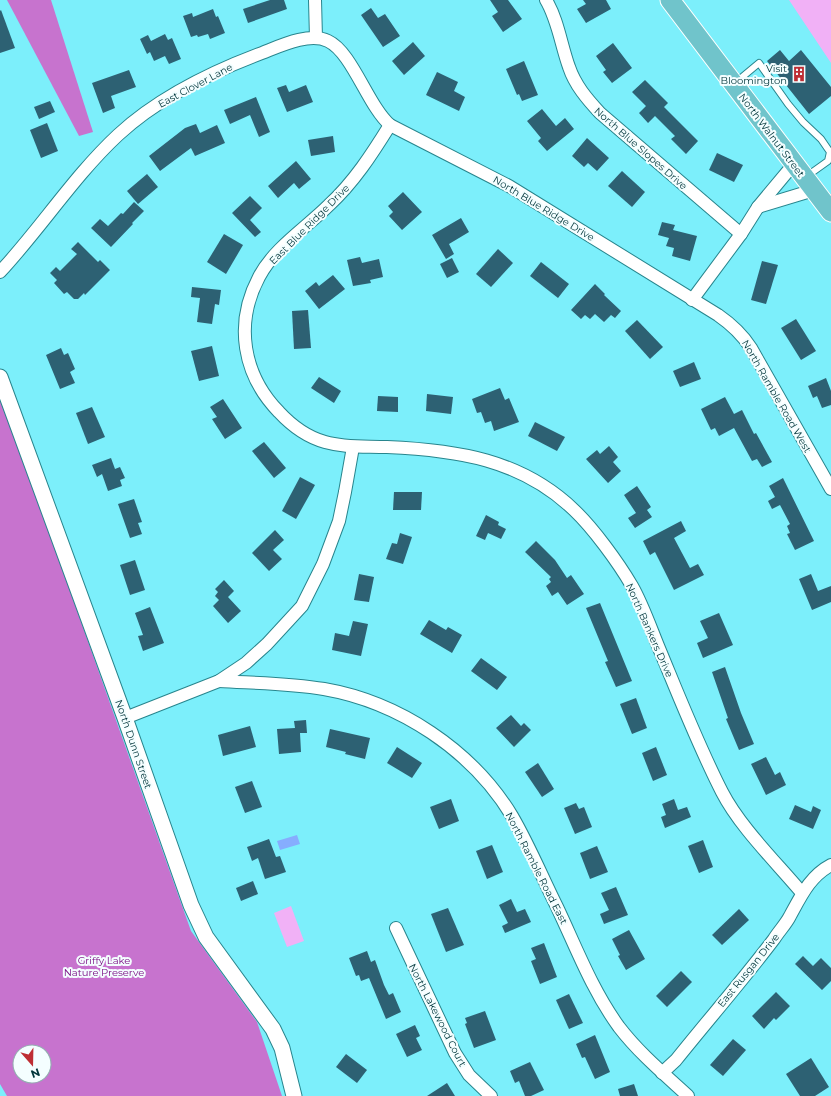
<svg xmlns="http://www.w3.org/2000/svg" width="831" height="1096" viewBox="0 0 831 1096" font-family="Montserrat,sans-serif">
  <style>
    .green { fill: #f1b1f6 }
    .forest { fill: #c773ce; fill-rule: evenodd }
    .water { fill: #86adfe }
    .building { fill: #2d6173 }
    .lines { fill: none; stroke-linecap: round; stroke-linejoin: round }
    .service-casing { stroke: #28858d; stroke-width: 8 }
    .minor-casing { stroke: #28858d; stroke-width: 14 }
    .tertiary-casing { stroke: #28858d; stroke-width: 17 }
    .primary-casing { stroke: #fff; stroke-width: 21 }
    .service { stroke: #fff; stroke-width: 6 }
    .minor { stroke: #fff; stroke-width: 12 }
    .tertiary { stroke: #fff; stroke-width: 15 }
    .primary { stroke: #70c4cb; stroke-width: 19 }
    .labels { text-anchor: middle; stroke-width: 4; stroke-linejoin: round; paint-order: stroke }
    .poi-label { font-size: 10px; fill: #00353a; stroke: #f4feff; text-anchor: end }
    .street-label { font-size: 10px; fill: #00353a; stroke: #f4feff }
    .park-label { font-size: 10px; fill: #7b0f85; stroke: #f4feff }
  </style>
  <rect width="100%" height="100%" fill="#7ceffb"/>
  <g class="green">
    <polygon points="789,0 831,0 831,63"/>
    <polygon points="291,906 304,941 287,947 274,913"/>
  </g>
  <g class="forest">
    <polygon points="7,0 51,0 93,132 79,136"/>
    <path d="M 0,394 L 191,931 L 257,1022 L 282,1096 L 7,1096 L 0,1084 ZM 20,1052 L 44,1052 L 44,1076 L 20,1076 Z"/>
  </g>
  <polygon class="water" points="297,835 300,844 280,850 277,841"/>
  <g class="building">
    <polygon points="270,0 284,0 287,9 248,23 243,9"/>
    <polygon points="490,0 508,0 522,19 503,32 492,16 498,12"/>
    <polygon points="583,0 606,0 611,9 586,23 577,9 586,4"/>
    <polygon points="371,8 378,18 385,14 400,36 383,47 361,15"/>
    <polygon points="213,9 216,17 218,16 225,33 210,39 208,34 198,37 197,35 191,37 183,16 192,13 193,17"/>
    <polygon points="1,10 15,48 0,53 0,11"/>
    <polygon points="165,34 168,40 172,38 181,59 169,64 165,56 154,61 150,52 147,54 140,39 148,35 151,41"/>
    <polygon points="413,42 425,56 404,75 392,61"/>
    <polygon points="613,43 632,68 612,83 603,72 606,70 596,56"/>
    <polygon points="780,50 789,61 801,50 831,87 831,96 809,114 767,61"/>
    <polygon points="524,61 538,95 522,101 519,94 517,95 506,69"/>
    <polygon points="129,70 136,87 111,96 115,108 103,113 92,83"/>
    <polygon points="437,72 458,82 454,91 465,97 459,111 426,95"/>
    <polygon points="645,80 668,103 664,107 698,141 686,154 671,139 675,136 655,116 648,123 639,113 646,106 632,92"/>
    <polygon points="286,85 289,92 306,85 313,102 287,112 277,88"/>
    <polygon points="256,97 270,132 259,137 250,115 230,124 224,110"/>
    <polygon points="50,101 55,112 39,119 34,107"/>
    <polygon points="542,109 556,126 565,118 574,129 547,151 538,141 541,138 527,121"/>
    <polygon points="47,123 58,151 41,158 30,130"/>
    <polygon points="196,124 200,133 217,125 225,143 195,156 191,148 160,171 149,156 185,128"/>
    <polygon points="333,136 335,152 311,156 308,140"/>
    <polygon points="587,138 609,158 597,171 588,163 584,167 572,156"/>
    <polygon points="717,153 743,165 734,182 709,170"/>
    <polygon points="296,161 311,179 299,189 294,183 278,198 268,186"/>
    <polygon points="622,171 645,192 632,207 608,186"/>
    <polygon points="147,174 158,187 138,204 127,191"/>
    <polygon points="403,192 422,212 402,230 389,216 393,212 388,206"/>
    <polygon points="250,196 262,208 250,220 261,232 255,237 232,213"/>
    <polygon points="134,202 144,211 132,223 133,224 111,247 91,228 100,219 108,226 121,213 123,214"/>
    <polygon points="461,218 469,232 449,244 454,254 446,259 432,235"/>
    <polygon points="662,222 675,225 673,230 697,236 690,261 672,256 674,248 666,246 669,238 658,235"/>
    <polygon points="224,234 243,245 226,274 207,262"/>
    <polygon points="78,242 98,262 100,260 110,270 85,295 84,293 78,299 74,299 67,292 64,294 54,283 57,280 50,273 56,267 60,271 77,254 71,249"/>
    <polygon points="498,249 513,263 491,287 476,274"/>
    <polygon points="360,257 362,263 379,259 383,277 370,280 371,283 353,286 347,260"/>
    <polygon points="452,258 459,272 447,278 440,264"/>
    <polygon points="762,261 778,265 766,304 751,300"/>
    <polygon points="541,262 569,284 558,298 530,276"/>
    <polygon points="333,275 345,289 319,309 305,291 316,282 319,286"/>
    <polygon points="595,284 605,294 604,295 621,311 615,318 611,315 604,322 595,314 590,319 585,315 581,319 571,310"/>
    <polygon points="192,287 221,290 219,305 215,304 212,324 197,322 200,298 191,297"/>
    <polygon points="308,310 311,348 294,349 292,311"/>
    <polygon points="796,319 816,351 801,360 781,328"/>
    <polygon points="637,320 663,347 650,359 625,331"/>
    <polygon points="212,346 219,376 199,381 191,351"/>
    <polygon points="61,348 64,355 68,353 75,369 70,372 75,383 60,389 46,355"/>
    <polygon points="694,362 701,379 680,387 673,371"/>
    <polygon points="319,377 341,391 334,403 311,388"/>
    <polygon points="826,378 831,391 831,405 822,408 817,396 813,398 808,386"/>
    <polygon points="500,388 505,400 509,398 519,422 494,431 491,421 485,423 481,412 477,413 472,399"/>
    <polygon points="427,394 453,397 451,414 426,411"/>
    <polygon points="378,396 398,397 398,412 377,411"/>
    <polygon points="725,397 734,414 742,410 754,434 756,433 772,462 762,467 757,459 752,461 734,428 719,436 715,428 711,430 701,409"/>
    <polygon points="223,399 242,428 225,439 212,419 217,417 210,407"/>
    <polygon points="92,407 105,437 88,444 76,413"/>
    <polygon points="535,422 565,437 557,451 528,436"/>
    <polygon points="264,442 286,468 274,478 252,451"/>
    <polygon points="609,446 618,457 613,462 621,471 608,483 586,459 597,450 600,454"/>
    <polygon points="111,458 115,469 120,467 125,478 120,480 122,486 108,491 102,474 97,477 92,465"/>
    <polygon points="300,477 315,485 296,519 282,511"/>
    <polygon points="783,478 814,541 795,550 787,534 790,533 787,526 790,524 780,505 772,509 768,501 775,497 769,486"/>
    <polygon points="637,486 651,507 647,510 652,517 635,528 628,518 636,513 624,495"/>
    <polygon points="394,492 422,492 421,510 393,510"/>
    <polygon points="134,499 142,522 138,523 142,534 130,538 118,504"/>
    <polygon points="486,515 499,522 498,525 506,529 501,539 488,533 485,540 476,536"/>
    <polygon points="681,521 686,531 674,538 690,568 698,564 704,575 674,590 655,552 650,555 643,541"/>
    <polygon points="275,530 284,540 273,550 282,559 269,571 252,553"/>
    <polygon points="400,533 412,537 403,564 386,559 392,543 397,544"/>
    <polygon points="536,541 555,560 567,578 571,575 584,594 567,605 558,592 552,596 546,586 551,582 549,579 551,577 525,552"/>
    <polygon points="135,560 145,590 130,595 120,565"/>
    <polygon points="359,574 374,577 369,602 354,600"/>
    <polygon points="811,574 818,591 831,586 831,602 812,610 799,579"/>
    <polygon points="224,580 234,591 228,597 241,611 228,623 213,606 219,600 215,596 218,592 215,589"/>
    <polygon points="600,603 632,681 616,687 605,662 608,661 586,608"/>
    <polygon points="150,607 164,643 143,651 138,636 143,635 135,613"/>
    <polygon points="719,613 733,645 703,658 697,643 708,638 700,621"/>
    <polygon points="429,620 446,630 448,627 462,635 452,653 420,634"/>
    <polygon points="353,621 368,624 361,656 332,650 335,633 349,636"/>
    <polygon points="481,658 507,677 497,690 471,671"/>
    <polygon points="725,667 741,713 754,744 739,750 726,719 728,718 712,672"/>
    <polygon points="636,698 647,728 632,734 620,704"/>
    <polygon points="511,715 521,726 524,723 531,730 514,747 496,728"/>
    <polygon points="306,720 307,733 300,733 301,752 279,754 277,729 295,728 294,721"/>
    <polygon points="250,726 256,747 223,756 218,735"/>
    <polygon points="330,729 370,738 365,759 345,754 346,752 326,747"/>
    <polygon points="397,747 422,763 412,778 387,763"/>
    <polygon points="656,747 667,775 653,781 642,753"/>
    <polygon points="766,757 775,775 780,772 786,785 766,795 751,764"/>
    <polygon points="538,763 554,789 542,797 525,772"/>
    <polygon points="252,781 262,807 245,813 235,787"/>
    <polygon points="451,799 459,821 439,829 430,807"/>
    <polygon points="674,799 678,810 687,807 691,817 665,828 661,817 666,815 662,804"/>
    <polygon points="576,803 579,809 584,807 592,827 575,834 564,808"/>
    <polygon points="795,805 811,812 813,806 821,810 813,829 789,819"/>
    <polygon points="269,839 276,857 280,856 286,872 265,879 258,858 252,861 247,847"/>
    <polygon points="703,840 713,867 699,873 688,846"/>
    <polygon points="492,845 503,872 487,879 476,851"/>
    <polygon points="597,846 608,872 590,879 580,853"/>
    <polygon points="253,881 258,894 241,901 236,888"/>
    <polygon points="616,887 628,915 604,924 600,914 609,910 601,893"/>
    <polygon points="511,899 517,912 525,909 531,922 505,933 502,926 508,923 499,905"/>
    <polygon points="448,908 464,945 446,952 431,914"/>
    <polygon points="739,909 749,920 722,945 712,935"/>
    <polygon points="629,930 645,959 626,970 618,956 620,955 612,939"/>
    <polygon points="544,943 557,977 540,984 531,961 536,959 531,948"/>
    <polygon points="367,951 371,962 375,960 384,985 389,995 393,993 401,1012 386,1019 369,978 361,981 359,975 356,976 349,958"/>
    <polygon points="803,956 813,966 821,958 831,968 831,981 822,990 795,964"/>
    <polygon points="681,971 692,982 667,1007 656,996"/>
    <polygon points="776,992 790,1006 776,1020 774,1018 764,1029 752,1016"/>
    <polygon points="569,994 583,1023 569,1029 556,1000"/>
    <polygon points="485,1011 496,1040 474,1048 465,1024 467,1023 465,1018"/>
    <polygon points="415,1025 420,1036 416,1038 422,1050 407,1057 396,1034"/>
    <polygon points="595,1035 610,1072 595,1079 585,1057 582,1058 576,1044"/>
    <polygon points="733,1039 746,1050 723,1076 710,1065"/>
    <polygon points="346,1054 367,1070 357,1083 336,1067"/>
    <polygon points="811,1058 829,1087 815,1096 800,1096 786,1074"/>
    <polygon points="530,1062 544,1090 531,1096 525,1096 519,1081 515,1083 510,1071"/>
    <polygon points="447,1083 455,1096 427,1096"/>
    <polygon points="634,1084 638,1096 620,1096 618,1089"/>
  </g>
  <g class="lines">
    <defs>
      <polyline id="service" points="735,83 759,63 788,104 803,122 821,139 830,152 828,161 807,176"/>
      <g id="minor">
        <polyline points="315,0 316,38"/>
        <path d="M 546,0 C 558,20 561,45 569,67 C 575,85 587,99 600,113 L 741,234"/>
        <path d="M 390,125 C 372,154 354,182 329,205 C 306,228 274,248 259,277 C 234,324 243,375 279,412 C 292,426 307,437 325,442 C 346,448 366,446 387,447 C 456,450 521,459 574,510 C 593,528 618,562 632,586 C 643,605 652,632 661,653 C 680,699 699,747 722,792 C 740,827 776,862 802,893"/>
        <polyline points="758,207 814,190"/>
        <path d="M 0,272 C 41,228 74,176 118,135 C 158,98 211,72 262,53 C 280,46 309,32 328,41 C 352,52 368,106 390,125 L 509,186 L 718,315 C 731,324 742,334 751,348 L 831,489"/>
        <polyline points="692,300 741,234 758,207 793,165"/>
        <path d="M 219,681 C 254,683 289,683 324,689 C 399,702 472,750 512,816 C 529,845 542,877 557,907 C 576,947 592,990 619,1027 C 639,1053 664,1074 688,1096"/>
        <polyline points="125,718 219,681 246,663 267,644 302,606 323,564 339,521 345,492 353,447"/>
        <polyline points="396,928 455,1053 469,1075 491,1096"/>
        <path d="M 662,1073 L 676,1060 C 708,1020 743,980 774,939 C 779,931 786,924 790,916 C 801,896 810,876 831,865"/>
      </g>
      <polyline id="tertiary" points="0,377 125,718 191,905 206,937 273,1029 282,1048 294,1096"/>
      <polyline id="primary" points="670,0 831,212"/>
    </defs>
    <use href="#service" class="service-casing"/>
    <use href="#minor" class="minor-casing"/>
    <use href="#tertiary" class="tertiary-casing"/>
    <use href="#primary" class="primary-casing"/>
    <use href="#service" class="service"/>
    <use href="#minor" class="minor"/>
    <use href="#tertiary" class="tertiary"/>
    <use href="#primary" class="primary"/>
  </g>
  <defs>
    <symbol id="building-bare" viewBox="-9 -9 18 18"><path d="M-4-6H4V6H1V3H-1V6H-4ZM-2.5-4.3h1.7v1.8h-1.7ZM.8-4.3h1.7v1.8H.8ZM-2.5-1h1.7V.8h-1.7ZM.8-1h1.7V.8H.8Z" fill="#be2e34" stroke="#f4feff" stroke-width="2.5" paint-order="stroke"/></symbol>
  </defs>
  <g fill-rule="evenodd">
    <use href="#building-bare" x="788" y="63" width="22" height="22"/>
  </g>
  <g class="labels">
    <g class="poi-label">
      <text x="787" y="72">Visit<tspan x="787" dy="12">Bloomington</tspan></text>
    </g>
    <g class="street-label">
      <text transform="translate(195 85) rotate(-28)" y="4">East Clover Lane</text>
      <text transform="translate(772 135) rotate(53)" y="4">North Walnut Street</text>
      <text transform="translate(641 148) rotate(41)" y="4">North Blue Slopes Drive</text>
      <text transform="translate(544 208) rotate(31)" y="4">North Blue Ridge Drive</text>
      <text transform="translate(309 224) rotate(-45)" y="4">East Blue Ridge Drive</text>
      <text transform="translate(777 396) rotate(60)" y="4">North Ramble Road West</text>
      <text transform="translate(650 630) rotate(66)" y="4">North Bankers Drive</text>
      <text transform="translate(134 744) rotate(71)" y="4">North Dunn Street</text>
      <text transform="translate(537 868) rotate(63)" y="4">North Ramble Road East</text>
      <text transform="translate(748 970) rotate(-51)" y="4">East Rusgan Drive</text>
      <text transform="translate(438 1015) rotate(63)" y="4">North Lakewood Court</text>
    </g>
    <g class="park-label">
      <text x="104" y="964">Griffy Lake<tspan x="104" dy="12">Nature Preserve</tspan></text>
    </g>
  </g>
  <g transform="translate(32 1064) rotate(160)"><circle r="19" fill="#f4feff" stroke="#92aeb0"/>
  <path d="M0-3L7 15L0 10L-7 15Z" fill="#be2e34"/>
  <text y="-6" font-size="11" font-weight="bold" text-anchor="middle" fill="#00353a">N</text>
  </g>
</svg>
